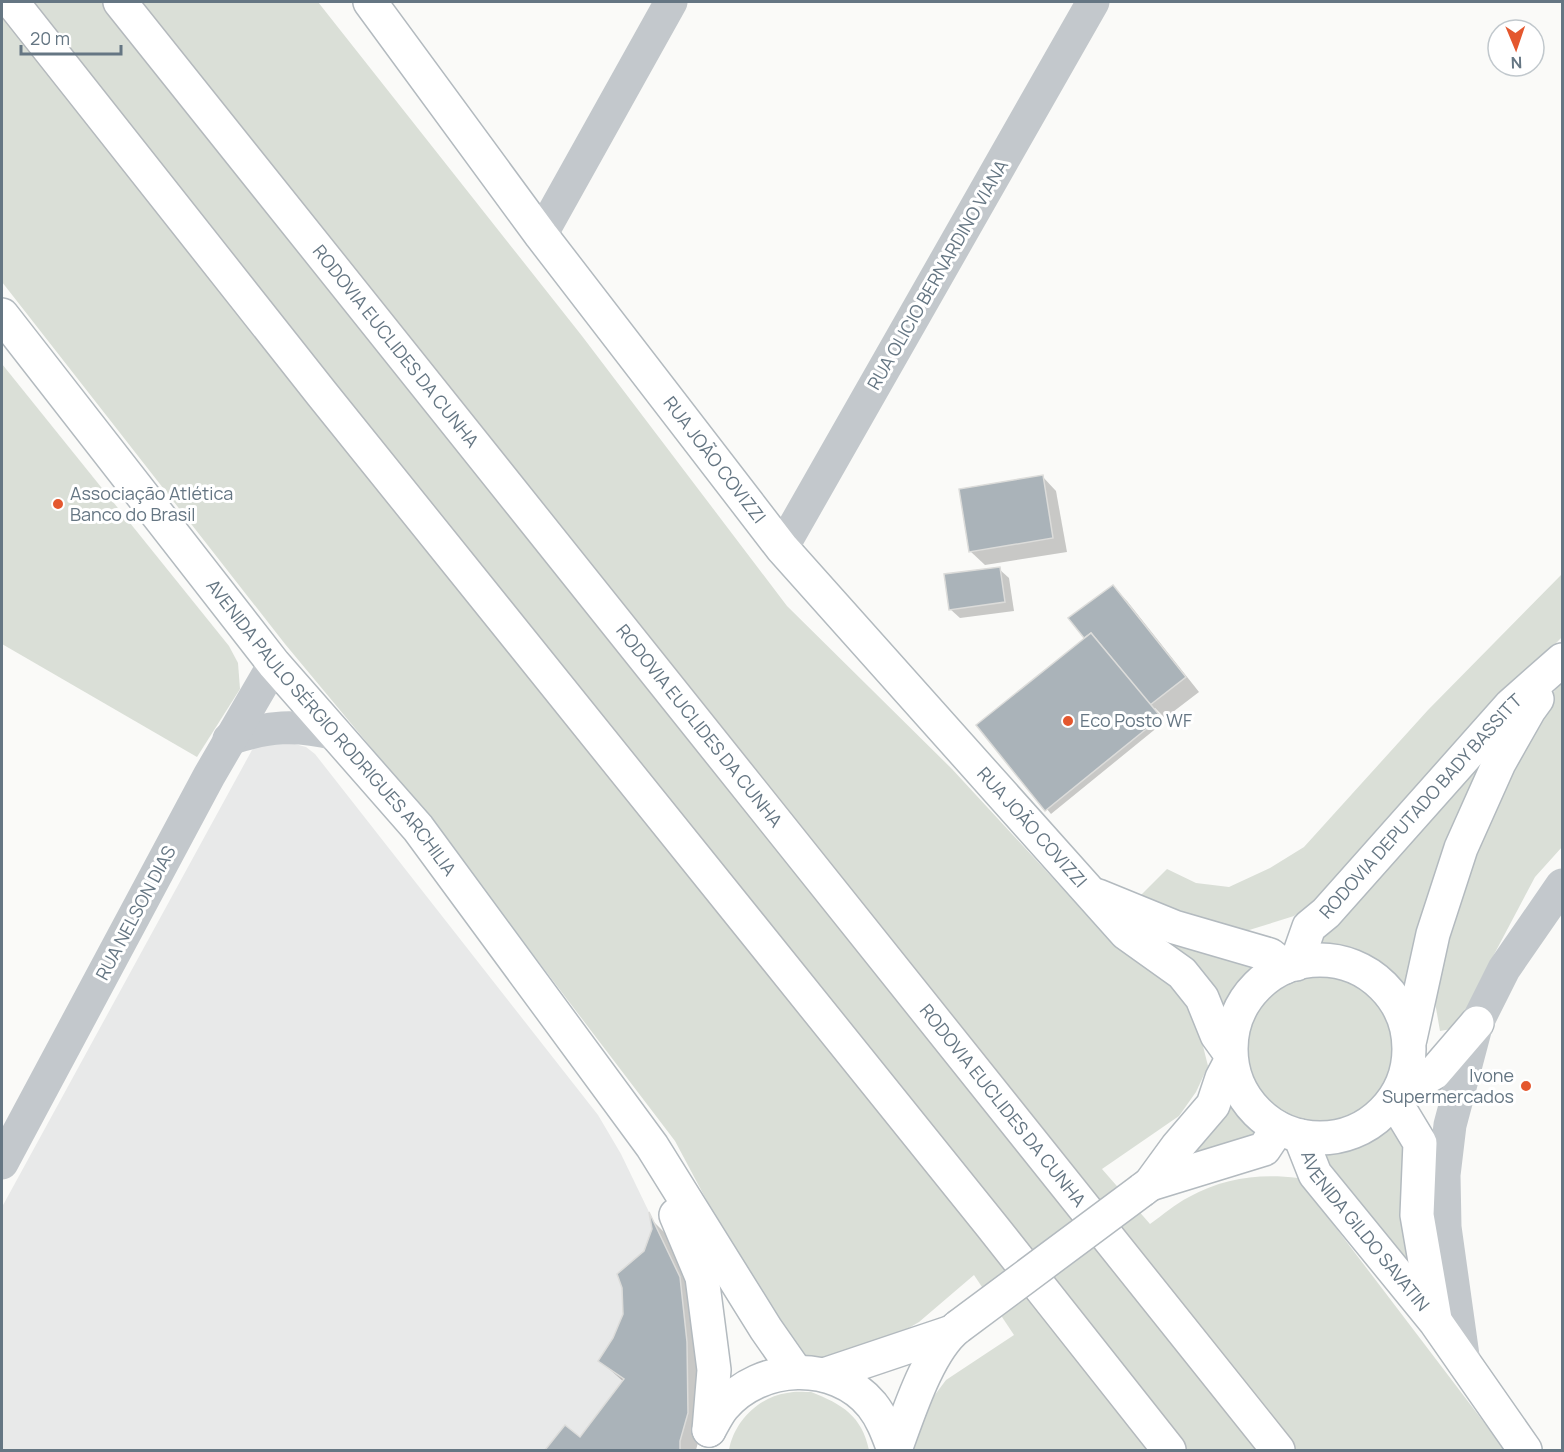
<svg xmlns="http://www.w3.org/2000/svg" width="1564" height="1452" viewBox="0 0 1564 1452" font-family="Manrope,sans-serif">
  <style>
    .built { fill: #e8e9e9 }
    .green { fill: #dadfd7 }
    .shadow { fill: #0003 }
    .building { fill: #aab3b9; stroke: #dcdcda; stroke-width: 1.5 }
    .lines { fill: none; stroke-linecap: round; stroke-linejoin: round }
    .secondary-casing { stroke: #b3babf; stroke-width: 36 }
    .motorway-casing { stroke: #b4b9bd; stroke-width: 36 }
    .minor { stroke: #c3c8cc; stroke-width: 33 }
    .secondary { stroke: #fff; stroke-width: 33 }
    .motorway { stroke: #fff; stroke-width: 33 }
    .secondary-bridge-casing { stroke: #b3babf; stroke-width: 36; stroke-linecap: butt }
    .secondary-bridge { stroke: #fff; stroke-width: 33 }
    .poi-dot { fill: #e4572e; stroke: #fff; stroke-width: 2 }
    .labels { text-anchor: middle; stroke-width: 6; stroke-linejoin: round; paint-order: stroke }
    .street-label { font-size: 18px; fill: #657683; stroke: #fff }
    .poi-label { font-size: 18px; fill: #657683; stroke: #fff; text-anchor: start }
  </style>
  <rect width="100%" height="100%" fill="#fafaf8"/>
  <polygon class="built" points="265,741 291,743 306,747 315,754 598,1115 621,1154 649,1212 652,1229 644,1251 617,1274 622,1288 623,1314 613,1338 598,1361 624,1379 580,1437 565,1426 545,1450 2,1450 2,1207 252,750"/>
  <g class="green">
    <path d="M 2,2 L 318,2 L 582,336 L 787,606 L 952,769 L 1084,912 L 1110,931 L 1176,986 L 1194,1010 L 1208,1066 L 1196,1092 L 1179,1116 L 1102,1169 L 1150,1224 C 1163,1215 1175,1204 1189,1197 C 1223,1178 1260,1173 1298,1178 L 1505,1450 L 908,1450 L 916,1420 L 946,1380 L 1014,1335 L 974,1275 L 919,1322 L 878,1346 L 822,1361 L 796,1354 L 772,1323 L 675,1141 L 423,810 L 285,644 L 2,282 Z"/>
    <polygon points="2,364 229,646 238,663 240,689 197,757 2,644"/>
    <polygon points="1562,574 1562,637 1508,692 1324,896 1294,916 1246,931 1212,927 1140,896 1167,869 1196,883 1229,887 1270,868 1304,847 1428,710"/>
    <polygon points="1562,681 1562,847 1535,877 1480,981 1469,1026 1440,1031 1433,991 1462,885 1538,713"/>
    <path d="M 1507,724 L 1406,987 L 1400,989 C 1375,957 1351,952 1312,950 L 1337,917 Z"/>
    <path d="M 1127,917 L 1265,970 C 1244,990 1237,1000 1228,1026 Z"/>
    <circle cx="1321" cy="1051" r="74"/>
    <polygon points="1231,1087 1241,1102 1267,1134 1168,1177"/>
    <path d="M 1387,1120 L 1396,1122 L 1405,1148 L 1422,1294 L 1318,1152 C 1342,1150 1374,1143 1387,1120 Z"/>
    <path d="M 811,1392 C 842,1404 862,1416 869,1450 L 729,1450 C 734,1422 758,1397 787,1393 C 795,1391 804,1392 811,1392 Z"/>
  </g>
  <g class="shadow">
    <polygon points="1042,476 1056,491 1067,552 985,565 970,551"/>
    <polygon points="999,569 1009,578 1014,611 960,618 950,609"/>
    <polygon points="1113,587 1127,601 1199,692 1165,718 1155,708 1153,709 1164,722 1051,814 978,726 1086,638 1070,619"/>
    <polygon points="653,1221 665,1233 694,1292 702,1428 696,1450 547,1450 565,1428 580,1439 624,1382 600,1361 614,1338 654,1230"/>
  </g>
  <g class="building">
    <polygon points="1043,475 1053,538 969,552 959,489"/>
    <polygon points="1000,567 1005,602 949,610 944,574"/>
    <polygon points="1113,585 1186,677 1150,705 1091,633 1084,638 1068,618"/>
    <polygon points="1091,633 1161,717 1045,811 976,725"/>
    <polygon points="649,1212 680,1277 687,1342 688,1413 680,1441 680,1450 545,1450 565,1425 580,1437 624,1379 598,1361 613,1338 623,1314 622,1288 617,1274 644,1251 652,1229"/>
  </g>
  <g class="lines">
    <defs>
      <g id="secondary">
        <path id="s1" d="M 370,2 L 541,235 L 782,548 L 1126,933 L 1182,973 L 1202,998 L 1217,1035 L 1230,1053"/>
        <path id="s2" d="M 2,315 L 274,664 L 418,828 L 652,1146 L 766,1329 L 796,1372"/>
        <polyline points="1098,896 1174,927 1270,955 1285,967"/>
        <circle cx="1320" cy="1049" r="89"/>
        <path id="s3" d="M 1296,964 L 1309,927 L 1326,913 L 1511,705 L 1562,660"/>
        <polyline points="1410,1039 1433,934 1461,848 1499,763 1529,710 1537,699"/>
        <polyline points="1404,1081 1420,1081 1434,1073 1477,1023"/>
        <polyline points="1394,1100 1420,1143 1417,1215 1435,1319"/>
        <path id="s4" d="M 1300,1136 L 1315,1174 L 1435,1321 L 1525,1450"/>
        <polyline points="1150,1184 1264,1149 1278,1128"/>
        <polyline points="1142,1190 1150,1184 1177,1147 1213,1105 1222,1078 1231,1061"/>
        <polyline points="676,1215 702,1277 714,1370 709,1430"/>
        <polyline points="824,1375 949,1333"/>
        <path d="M 709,1430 C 713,1423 718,1413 723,1407 C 760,1363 835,1360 872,1405 C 883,1419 888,1434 894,1450"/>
        <path d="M 895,1450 C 908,1415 928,1350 958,1327"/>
      </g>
      <g id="motorway">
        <polyline points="12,2 322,394 991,1225 1169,1450"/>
        <path id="s5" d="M 120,2 L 1278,1450"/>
      </g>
    </defs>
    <use href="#secondary" class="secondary-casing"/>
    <use href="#motorway" class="motorway-casing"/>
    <g class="minor">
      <polyline points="541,235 671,2"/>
      <polyline points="782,548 1093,2"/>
      <path d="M 229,739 C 269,726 295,724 336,734"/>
      <polyline points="2,1163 209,776 274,664"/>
      <polyline points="1464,1363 1445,1227 1444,1175 1450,1125 1477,1023 1504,969 1562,885"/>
    </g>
    <use href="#secondary" class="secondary"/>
    <use href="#motorway" class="motorway"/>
    <defs>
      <polyline id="secondary-bridge" points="958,1327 1142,1190"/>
    </defs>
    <use href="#secondary-bridge" class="secondary-bridge-casing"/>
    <use href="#secondary-bridge" class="secondary-bridge"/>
  </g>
  <g class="poi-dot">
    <circle cx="58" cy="504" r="6"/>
    <circle cx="1068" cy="721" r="6"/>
    <circle cx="1526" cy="1086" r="6"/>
  </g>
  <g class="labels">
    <g class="street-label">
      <text transform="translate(938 275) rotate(-60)" y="6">RUA OLICIO BERNARDINO VIANA</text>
      <text dy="6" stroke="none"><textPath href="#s5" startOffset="441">RODOVIA EUCLIDES DA CUNHA</textPath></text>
      <text dy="6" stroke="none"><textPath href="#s1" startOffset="573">RUA JOÃO COVIZZI</textPath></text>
      <text dy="6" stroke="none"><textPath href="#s5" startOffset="927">RODOVIA EUCLIDES DA CUNHA</textPath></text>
      <text dy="6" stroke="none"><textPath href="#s2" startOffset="528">AVENIDA PAULO SÉRGIO RODRIGUES ARCHILIA</textPath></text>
      <text dy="6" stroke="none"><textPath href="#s3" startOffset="204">RODOVIA DEPUTADO BADY BASSITT</textPath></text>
      <text dy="6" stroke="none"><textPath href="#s1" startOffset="1059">RUA JOÃO COVIZZI</textPath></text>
      <text transform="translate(136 913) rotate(-62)" y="6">RUA NELSON DIAS</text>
      <text dy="6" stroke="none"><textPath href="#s5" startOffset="1413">RODOVIA EUCLIDES DA CUNHA</textPath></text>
      <text dy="6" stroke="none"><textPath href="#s4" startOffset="116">AVENIDA GILDO SAVATIN</textPath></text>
    </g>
    <g class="poi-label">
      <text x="70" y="500">Associação Atlética<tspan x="70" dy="21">Banco do Brasil</tspan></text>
      <text x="1080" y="727">Eco Posto WF</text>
      <text x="1514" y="1082" text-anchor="end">Ivone<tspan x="1514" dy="21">Supermercados</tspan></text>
    </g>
  </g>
  <rect width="1564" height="1452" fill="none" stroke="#657683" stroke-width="6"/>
  <g transform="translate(1516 48) rotate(178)"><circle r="28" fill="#ffffff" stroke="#c1c8cd" stroke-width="1.5"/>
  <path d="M0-4.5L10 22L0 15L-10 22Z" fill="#e4572e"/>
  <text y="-9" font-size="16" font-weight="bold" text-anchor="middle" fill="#657683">N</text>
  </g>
  <path d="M21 45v9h100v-9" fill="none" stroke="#657683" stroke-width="3"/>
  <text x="30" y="45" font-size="18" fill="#657683" stroke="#ffffff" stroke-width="4.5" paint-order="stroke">20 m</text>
</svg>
